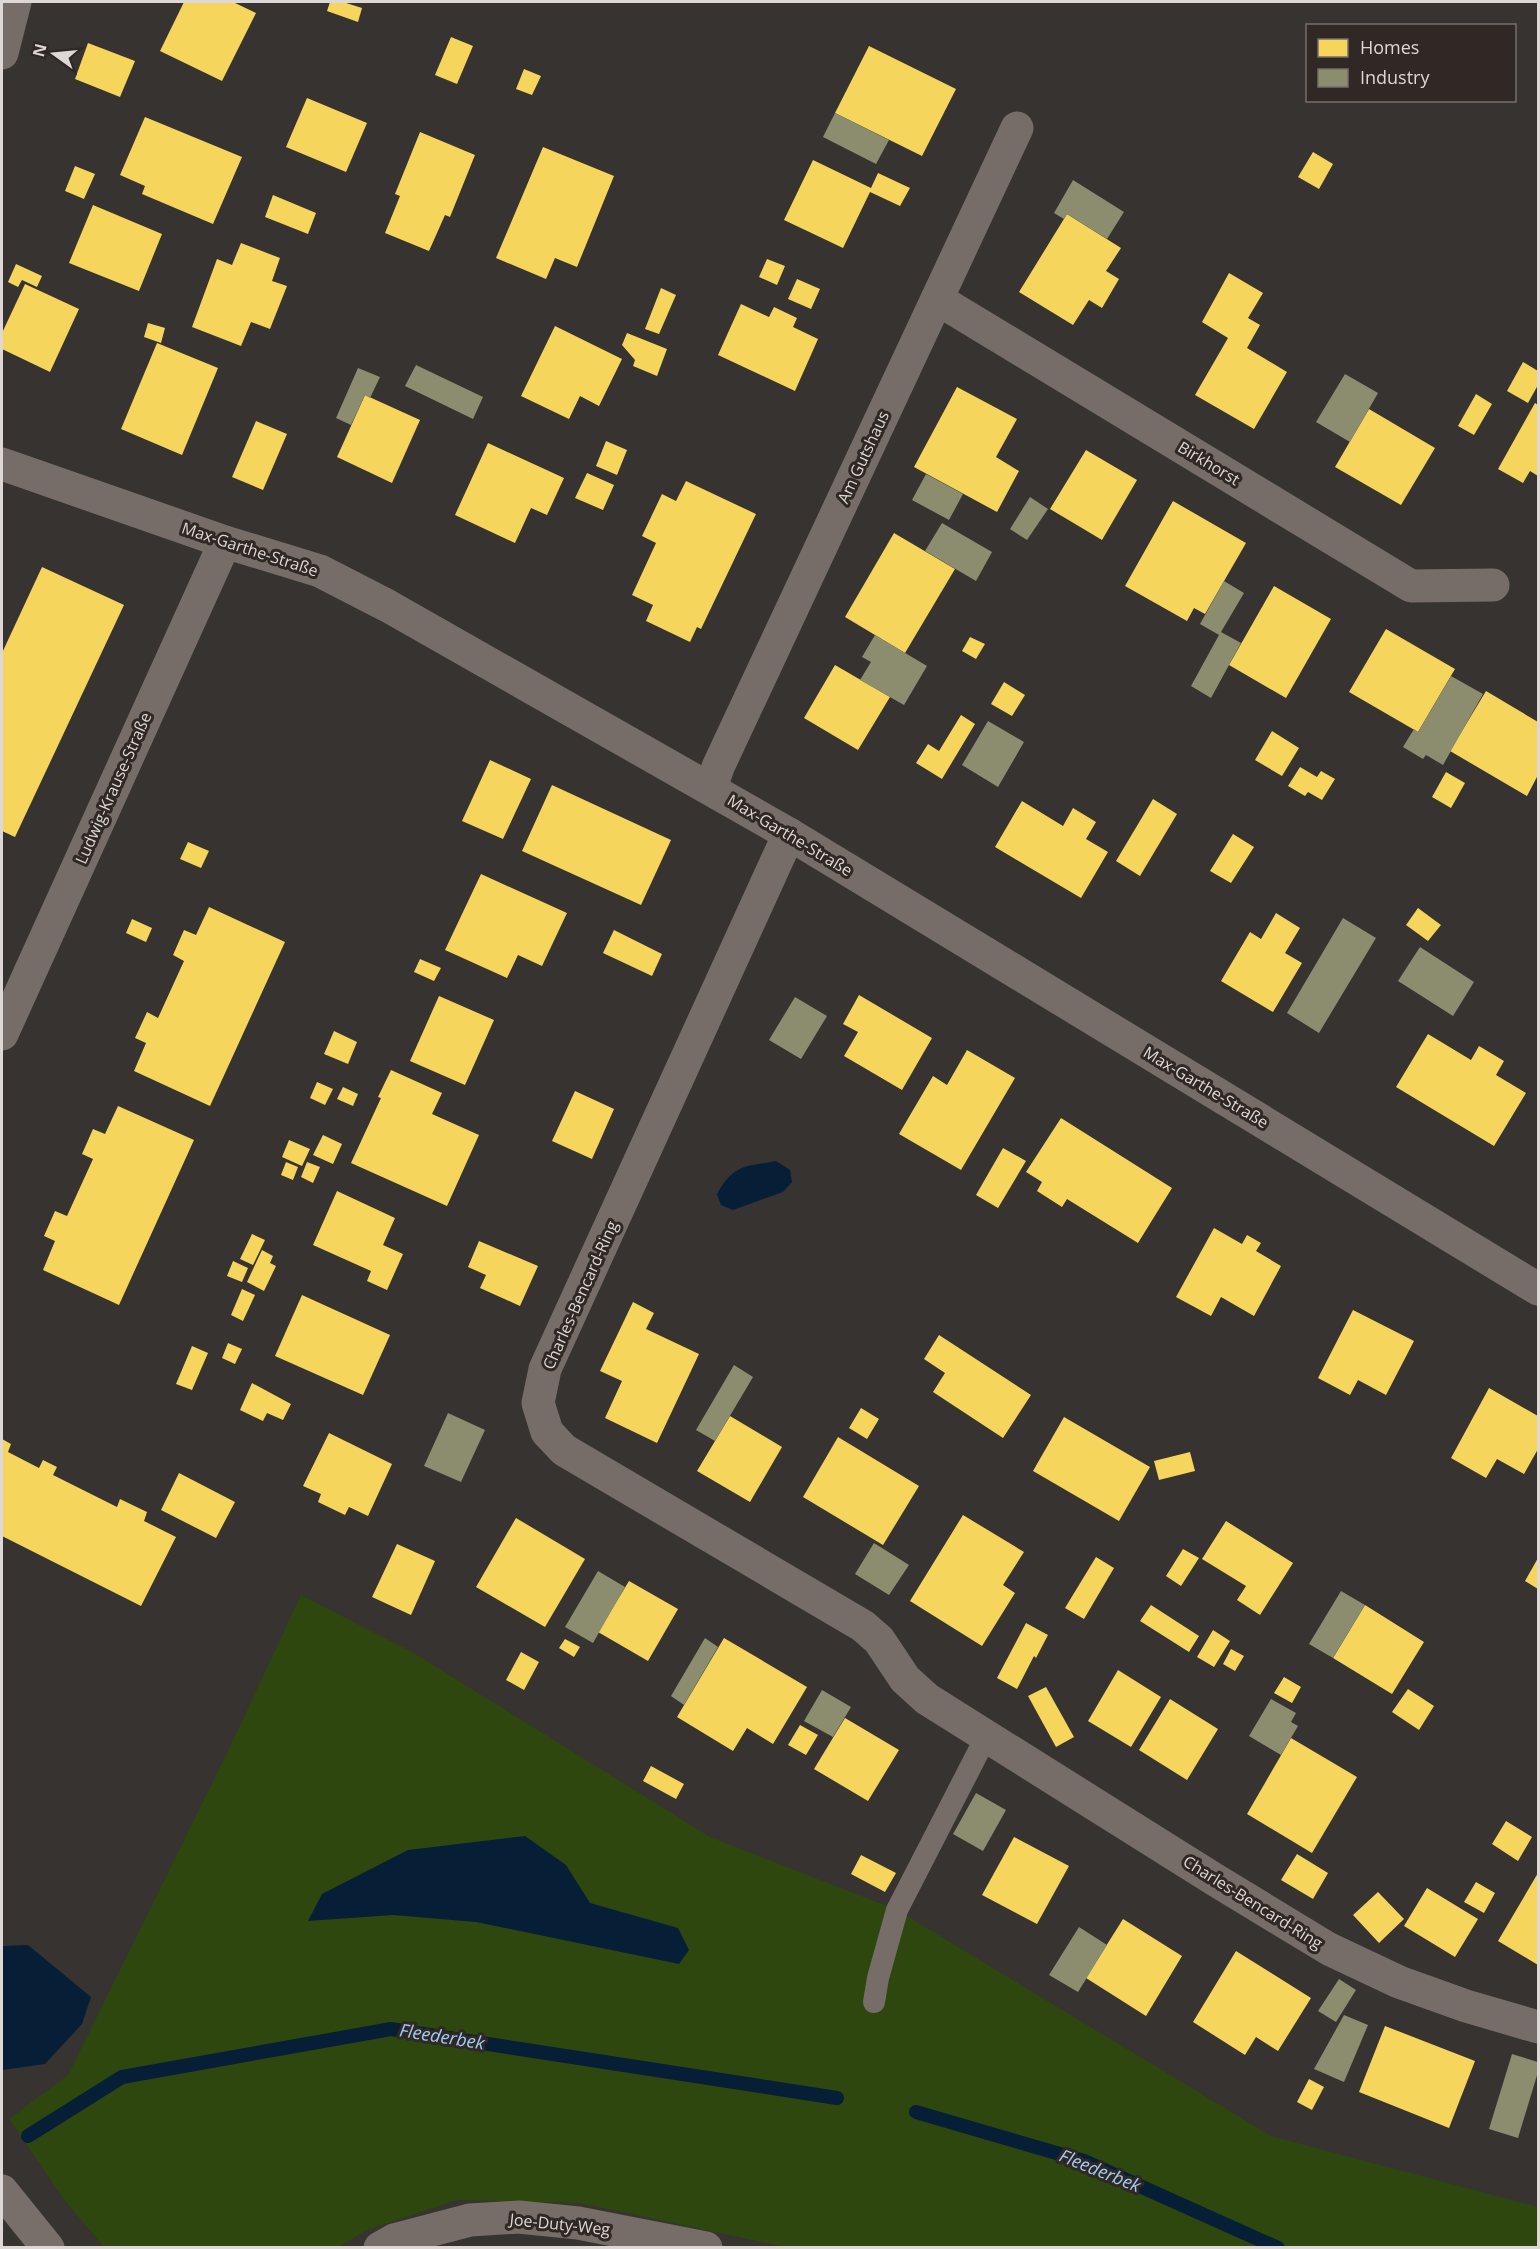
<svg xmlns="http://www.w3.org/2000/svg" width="1540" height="2249" viewBox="0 0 1540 2249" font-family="'Open Sans',sans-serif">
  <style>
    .green { fill: #2d470f }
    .water { fill: #061f36 }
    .homes { fill: #f6d55c }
    .industry { fill: #8c8c6e }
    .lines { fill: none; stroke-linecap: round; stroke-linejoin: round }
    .stream { stroke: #061f36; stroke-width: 14 }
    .service { stroke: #766d68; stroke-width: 22 }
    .minor { stroke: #766d68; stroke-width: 33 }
    .secondary { stroke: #786e6a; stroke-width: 33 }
    .labels { text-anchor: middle; stroke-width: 6; stroke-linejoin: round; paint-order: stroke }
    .street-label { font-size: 16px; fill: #ddd8d6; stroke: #302824 }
    .water-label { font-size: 18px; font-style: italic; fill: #9fcbf8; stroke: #302824 }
  </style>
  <rect width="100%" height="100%" fill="#373331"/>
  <polygon class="green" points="301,1595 412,1652 710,1837 897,1910 1271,2136 1538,2207 1538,2247 790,2248 580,2203 457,2200 367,2230 339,2247 104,2247 66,2202 9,2119 68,2075 230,1747"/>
  <g class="water">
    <path d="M 776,1161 L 790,1170 L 792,1182 L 783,1192 L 733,1210 L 721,1205 L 717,1194 C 734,1164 745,1167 776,1161 Z"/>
    <polygon points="525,1836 566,1865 590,1903 678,1928 689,1950 679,1964 476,1922 393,1915 308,1921 322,1894 408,1850"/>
    <polygon points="28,1945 91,1997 82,2024 45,2064 2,2070 2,1946"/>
  </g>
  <g class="homes">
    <polygon points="184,2 233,2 256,13 222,81 160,51"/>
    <polygon points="330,2 343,2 362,8 358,22 327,11"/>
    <polygon points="451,37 473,46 457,84 435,75"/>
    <polygon points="88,43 135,61 120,97 75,79"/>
    <polygon points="869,46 956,89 922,156 835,113"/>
    <polygon points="524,69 541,76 532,95 516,89"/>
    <polygon points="307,98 367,123 346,172 286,147"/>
    <polygon points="145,117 242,157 213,224 142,194 145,186 120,175"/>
    <polygon points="420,132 475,155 450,217 445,215 429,251 385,233 400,196 395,194"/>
    <polygon points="543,147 614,176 577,267 555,258 546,279 496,258"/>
    <polygon points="1313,152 1333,164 1319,189 1298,177"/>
    <polygon points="813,160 871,188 878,173 910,188 900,206 870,192 843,248 784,220"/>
    <polygon points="75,166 95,174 84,199 65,191"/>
    <polygon points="273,195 316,213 308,234 265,217"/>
    <polygon points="93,205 162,234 139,291 69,263"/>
    <polygon points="1067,214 1121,248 1106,271 1119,279 1102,308 1089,300 1073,325 1019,292"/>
    <polygon points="241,243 280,258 272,281 287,286 270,329 251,322 241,346 192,327 217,259 232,265"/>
    <polygon points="767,259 785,266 777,285 759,277"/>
    <polygon points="16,264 42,276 37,287 22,280 18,287 8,282"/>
    <polygon points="1229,273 1263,293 1248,318 1260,325 1247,348 1287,372 1254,429 1195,395 1228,338 1202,322"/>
    <polygon points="797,279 820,289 811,309 788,299"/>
    <polygon points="25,284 79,309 50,372 2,349 2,333"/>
    <polygon points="661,288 676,295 659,334 645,329"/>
    <polygon points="741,304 769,317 774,307 797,318 793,327 818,339 795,391 718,355"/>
    <polygon points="148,323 165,328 161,343 144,337"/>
    <polygon points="555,326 622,359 599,406 580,396 569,419 521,396"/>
    <polygon points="627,333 667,349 657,376 633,366 635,360 622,345"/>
    <polygon points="157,343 218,368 182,455 121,429"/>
    <polygon points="1523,362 1538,371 1538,385 1528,403 1507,391"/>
    <polygon points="957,387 1017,419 996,457 1019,471 997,512 914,467"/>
    <polygon points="1476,394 1492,404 1474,435 1458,426"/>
    <polygon points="365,395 420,420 392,483 337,457"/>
    <polygon points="1535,403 1538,405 1538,476 1530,471 1523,483 1498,469"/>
    <polygon points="1369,409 1435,448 1401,505 1335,467"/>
    <polygon points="256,421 287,434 263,490 232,477"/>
    <polygon points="606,441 627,450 617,475 596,466"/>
    <polygon points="488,443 564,478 547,515 531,508 515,543 455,515"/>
    <polygon points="1086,450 1137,480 1102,540 1050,509"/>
    <polygon points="587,473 614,485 603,510 575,498"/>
    <polygon points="686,481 756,514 701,629 697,627 690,642 646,621 653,605 632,595 656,543 642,536 662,494 676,501"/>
    <polygon points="1173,501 1246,543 1205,614 1194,608 1187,621 1125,586"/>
    <polygon points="894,533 955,569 905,653 845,617"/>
    <polygon points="42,567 124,605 15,837 2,831 2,653"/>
    <polygon points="1274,586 1331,619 1286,698 1229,665"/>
    <polygon points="1386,629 1455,669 1418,732 1349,692"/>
    <polygon points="970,637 985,644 976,659 962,651"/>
    <polygon points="835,665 890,697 858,750 804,718"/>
    <polygon points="1004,682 1025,695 1012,716 991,704"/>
    <polygon points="1486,691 1538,722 1538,775 1527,796 1450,751"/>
    <polygon points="961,715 975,724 942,779 916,763 928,744 939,751"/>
    <polygon points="1272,731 1299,748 1282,776 1255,760"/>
    <polygon points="490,760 531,779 503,839 462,821"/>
    <polygon points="1300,767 1317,777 1321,771 1335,779 1322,800 1308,792 1305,796 1288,786"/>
    <polygon points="1446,772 1465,783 1451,808 1432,797"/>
    <polygon points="552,785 671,840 641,905 522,851"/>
    <polygon points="1153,799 1177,814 1140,876 1116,861"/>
    <polygon points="1022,801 1063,826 1073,808 1096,822 1086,839 1108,852 1081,898 995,847"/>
    <polygon points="1233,834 1254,847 1231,883 1210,871"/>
    <polygon points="188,842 209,851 201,868 180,859"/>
    <polygon points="481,874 567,913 542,966 518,955 507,978 445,950"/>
    <polygon points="209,907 285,942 210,1106 134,1071 146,1043 135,1038 147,1012 158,1018 184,961 173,955 184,930 196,935"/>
    <polygon points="1418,908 1441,925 1428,941 1406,925"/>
    <polygon points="1276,913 1300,928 1285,953 1302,963 1273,1012 1221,981 1250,932 1261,939"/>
    <polygon points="132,919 152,928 146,942 126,933"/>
    <polygon points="614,930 662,954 652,976 603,953"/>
    <polygon points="420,959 441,968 434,981 414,972"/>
    <polygon points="859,995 932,1038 902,1090 844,1056 858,1032 843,1024"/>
    <polygon points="439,996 494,1020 465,1085 410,1061"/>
    <polygon points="334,1031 357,1042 348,1064 324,1054"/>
    <polygon points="1428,1034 1471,1060 1479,1046 1504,1061 1496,1075 1526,1093 1494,1146 1396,1087"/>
    <polygon points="967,1050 1015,1078 961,1170 899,1134 933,1076 947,1085"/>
    <polygon points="391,1070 442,1093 432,1114 479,1135 447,1206 351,1163 381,1098 378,1097"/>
    <polygon points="317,1082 333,1089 325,1105 310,1098"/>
    <polygon points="343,1087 358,1094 353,1106 337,1099"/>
    <polygon points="575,1091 614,1109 592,1159 552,1141"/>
    <polygon points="118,1106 194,1140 119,1305 43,1270 55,1241 44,1236 55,1211 67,1216 93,1159 82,1154 93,1129 105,1134"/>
    <polygon points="1061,1118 1172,1188 1138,1243 1067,1199 1062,1207 1037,1191 1042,1182 1026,1172"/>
    <polygon points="323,1135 342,1144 333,1164 313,1155"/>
    <polygon points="289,1140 310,1149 302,1166 282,1157"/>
    <polygon points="1003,1148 1026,1161 998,1208 976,1195"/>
    <polygon points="286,1162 298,1167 293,1180 281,1175"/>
    <polygon points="307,1162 320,1167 313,1183 301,1177"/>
    <polygon points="337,1191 395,1218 383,1245 403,1254 387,1290 367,1281 371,1271 313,1245"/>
    <polygon points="1214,1228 1242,1244 1247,1235 1261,1243 1256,1251 1281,1266 1254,1316 1221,1297 1211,1316 1176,1297"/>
    <polygon points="252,1234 265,1240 253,1265 240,1259"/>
    <polygon points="479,1241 538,1266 520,1306 480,1288 486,1275 468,1267"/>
    <polygon points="262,1250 273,1256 270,1263 276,1266 264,1291 247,1282"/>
    <polygon points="233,1261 248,1268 242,1282 227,1276"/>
    <polygon points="242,1289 255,1295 243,1321 231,1315"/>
    <polygon points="302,1295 390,1335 363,1395 275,1356"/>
    <polygon points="633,1302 654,1313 646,1329 699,1354 657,1443 605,1418 622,1381 600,1371"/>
    <polygon points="1353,1310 1414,1341 1386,1395 1358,1380 1350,1395 1318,1378"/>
    <polygon points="939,1335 1031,1395 1003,1438 933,1392 945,1373 924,1359"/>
    <polygon points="228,1343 242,1349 235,1364 222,1358"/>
    <polygon points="192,1346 208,1353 192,1390 176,1384"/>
    <polygon points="252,1383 291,1404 283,1420 267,1413 263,1421 240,1410"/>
    <polygon points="1489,1388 1538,1416 1538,1449 1524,1474 1497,1459 1486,1478 1451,1458"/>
    <polygon points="861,1408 879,1419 867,1439 849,1428"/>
    <polygon points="730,1416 782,1447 750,1502 697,1471"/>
    <polygon points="1064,1417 1150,1467 1119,1521 1033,1471"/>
    <polygon points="329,1433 392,1464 368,1516 349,1507 345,1515 318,1502 321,1494 303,1486"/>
    <polygon points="838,1437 919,1486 883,1545 803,1497"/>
    <polygon points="2,1439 11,1444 8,1452 39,1468 43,1460 57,1467 53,1475 117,1507 120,1499 147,1512 144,1521 176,1537 141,1606 2,1536"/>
    <polygon points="1190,1452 1195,1471 1159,1480 1154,1461"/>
    <polygon points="179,1473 235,1502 216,1538 161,1510"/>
    <polygon points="963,1515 1024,1552 1003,1585 1015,1593 982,1646 910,1601"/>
    <polygon points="516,1518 585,1559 545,1627 476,1587"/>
    <polygon points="1226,1521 1293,1563 1260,1615 1237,1600 1246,1586 1202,1559"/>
    <polygon points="397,1544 435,1561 411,1615 372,1597"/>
    <polygon points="1183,1549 1199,1558 1181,1586 1166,1576"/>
    <polygon points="1096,1557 1114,1568 1084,1619 1065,1608"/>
    <polygon points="1538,1558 1538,1589 1525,1581"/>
    <polygon points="629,1581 678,1609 648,1661 598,1632"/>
    <polygon points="1151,1605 1199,1636 1189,1652 1140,1621"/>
    <polygon points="1365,1605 1424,1642 1392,1694 1333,1658"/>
    <polygon points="1026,1623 1048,1635 1036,1658 1034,1656 1017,1689 997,1678"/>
    <polygon points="1213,1630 1230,1641 1214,1667 1197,1657"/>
    <polygon points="724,1638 807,1687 773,1744 747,1728 733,1751 677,1717"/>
    <polygon points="565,1639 580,1647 574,1657 559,1648"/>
    <polygon points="1231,1649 1244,1656 1235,1671 1223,1664"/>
    <polygon points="521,1652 539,1662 524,1690 506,1680"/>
    <polygon points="1118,1670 1161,1697 1131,1747 1088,1721"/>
    <polygon points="1284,1677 1301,1687 1292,1703 1274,1693"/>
    <polygon points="1046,1687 1074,1737 1056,1747 1028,1696"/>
    <polygon points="1408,1689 1434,1706 1419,1730 1392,1712"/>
    <polygon points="1170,1699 1218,1729 1187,1780 1139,1750"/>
    <polygon points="845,1718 899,1750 868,1801 814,1769"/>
    <polygon points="800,1725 818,1735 806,1755 788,1745"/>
    <polygon points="1291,1738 1357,1777 1312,1853 1247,1814"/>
    <polygon points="651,1766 684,1784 676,1799 643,1781"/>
    <polygon points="1506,1821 1532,1837 1518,1861 1492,1844"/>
    <polygon points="1014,1837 1069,1866 1037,1924 982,1895"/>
    <polygon points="1297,1854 1328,1873 1313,1899 1281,1880"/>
    <polygon points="861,1855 896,1873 885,1892 851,1874"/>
    <polygon points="1538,1873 1538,1965 1498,1941"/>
    <polygon points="1476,1882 1495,1893 1484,1913 1464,1902"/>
    <polygon points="1427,1888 1478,1919 1455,1957 1404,1926"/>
    <polygon points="1378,1892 1404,1919 1379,1943 1353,1915"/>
    <polygon points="1123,1919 1182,1956 1146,2016 1086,1978"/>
    <polygon points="1236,1951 1311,1998 1278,2051 1256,2037 1245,2055 1193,2022"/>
    <polygon points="1385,2026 1475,2061 1449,2128 1359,2092"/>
    <polygon points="1309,2079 1324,2087 1312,2110 1297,2102"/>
  </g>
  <g class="industry">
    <polygon points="835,113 889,140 876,164 823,137"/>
    <polygon points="1073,180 1124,212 1107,239 1067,214 1064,219 1054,213"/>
    <polygon points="416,365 483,397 473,419 405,386"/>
    <polygon points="358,368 380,377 370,398 365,395 351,425 336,418"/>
    <polygon points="1345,374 1378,393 1350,442 1316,422"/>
    <polygon points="926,474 963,494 949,520 912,500"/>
    <polygon points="1030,497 1048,509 1027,540 1010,529"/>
    <polygon points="942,523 992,552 976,581 925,551"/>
    <polygon points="1224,581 1244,593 1221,632 1241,643 1211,698 1191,686 1219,635 1200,624"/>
    <polygon points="875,635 927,666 904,705 860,680 871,662 862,657"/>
    <polygon points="1451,676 1483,694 1443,765 1426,755 1423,759 1403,747 1414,729 1418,732"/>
    <polygon points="988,721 1024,742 998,787 962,765"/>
    <polygon points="1343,918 1376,938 1319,1033 1287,1013"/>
    <polygon points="1420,947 1474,982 1453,1016 1398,981"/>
    <polygon points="795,997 827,1016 801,1059 769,1040"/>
    <polygon points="734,1365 753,1377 715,1441 696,1430"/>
    <polygon points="448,1413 485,1430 461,1482 424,1466"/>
    <polygon points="874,1543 909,1565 889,1595 855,1574"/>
    <polygon points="598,1571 625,1587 593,1643 565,1627"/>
    <polygon points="1341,1591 1365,1605 1333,1658 1309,1644"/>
    <polygon points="705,1638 718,1647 684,1705 671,1696"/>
    <polygon points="822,1690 851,1707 833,1737 804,1721"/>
    <polygon points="1271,1699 1296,1713 1291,1722 1298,1726 1281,1755 1249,1736"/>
    <polygon points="976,1793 1006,1810 983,1851 953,1834"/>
    <polygon points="1079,1927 1107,1945 1078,1992 1049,1975"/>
    <polygon points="1339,1979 1356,1990 1336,2022 1318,2011"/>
    <polygon points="1344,2015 1368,2025 1344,2082 1314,2069"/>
    <polygon points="1512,2054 1538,2062 1538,2072 1518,2138 1489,2129"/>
  </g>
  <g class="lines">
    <g class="stream">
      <polyline points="916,2112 1084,2161 1278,2248"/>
      <polyline points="28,2136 122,2077 391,2029 837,2098"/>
    </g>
    <polyline class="service" points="874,2002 878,1978 897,1910 987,1735"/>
    <g class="minor">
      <polyline points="2,53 15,2"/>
      <polyline points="937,299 1411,586 1493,585"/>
      <polyline points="2,464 225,542 320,571 388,606 789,834 1538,1289"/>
      <polyline points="711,788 718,767 1017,128"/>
      <polyline points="789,834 545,1369 538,1403 547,1432 564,1450 863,1626 879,1640 905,1679 927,1699 1217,1881 1329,1949 1399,1982 1466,2006 1538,2027"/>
      <polyline points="2,1034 225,542"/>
      <polyline points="380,2248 394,2240 470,2220 519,2217 578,2223 706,2248"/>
    </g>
    <polyline class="secondary" points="2,2191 48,2248"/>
  </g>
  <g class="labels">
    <g class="street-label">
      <text transform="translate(863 457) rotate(-65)" y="6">Am Gutshaus</text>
      <text transform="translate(1209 463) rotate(31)" y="6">Birkhorst</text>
      <text transform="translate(250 549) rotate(18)" y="6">Max-Garthe-Straße</text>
      <text transform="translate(113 788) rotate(-66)" y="6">Ludwig-Krause-Straße</text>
      <text transform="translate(790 835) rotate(31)" y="6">Max-Garthe-Straße</text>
      <text transform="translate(1206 1087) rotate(31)" y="6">Max-Garthe-Straße</text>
      <text transform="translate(580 1295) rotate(-66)" y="6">Charles-Bencard-Ring</text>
      <text transform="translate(1253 1902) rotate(32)" y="6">Charles-Bencard-Ring</text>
      <text transform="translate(560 2224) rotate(6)" y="6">Joe-Duty-Weg</text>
    </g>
    <g class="water-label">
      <text transform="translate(442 2037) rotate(9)" y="6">Fleederbek</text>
      <text transform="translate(1100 2171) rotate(22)" y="6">Fleederbek</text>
    </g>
  </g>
  <rect width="1540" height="2249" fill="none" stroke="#ddd8d6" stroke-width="6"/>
  <rect x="1306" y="24" width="210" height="78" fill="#302824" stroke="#756e6b" stroke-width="1.5"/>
  <rect x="1318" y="39" width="30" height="18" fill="#f6d55c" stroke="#756e6b" stroke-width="1.5"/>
  <text x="1360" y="54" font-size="18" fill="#ddd8d6">Homes</text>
  <rect x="1318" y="69" width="30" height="18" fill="#8c8c6e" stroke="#756e6b" stroke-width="1.5"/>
  <text x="1360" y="84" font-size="18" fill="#ddd8d6">Industry</text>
  <g transform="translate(54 54) rotate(285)" stroke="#302824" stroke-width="4.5" paint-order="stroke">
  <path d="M0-4.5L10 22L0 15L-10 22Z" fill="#ddd8d6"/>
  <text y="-9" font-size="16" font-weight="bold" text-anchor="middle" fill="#ddd8d6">N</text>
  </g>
</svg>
